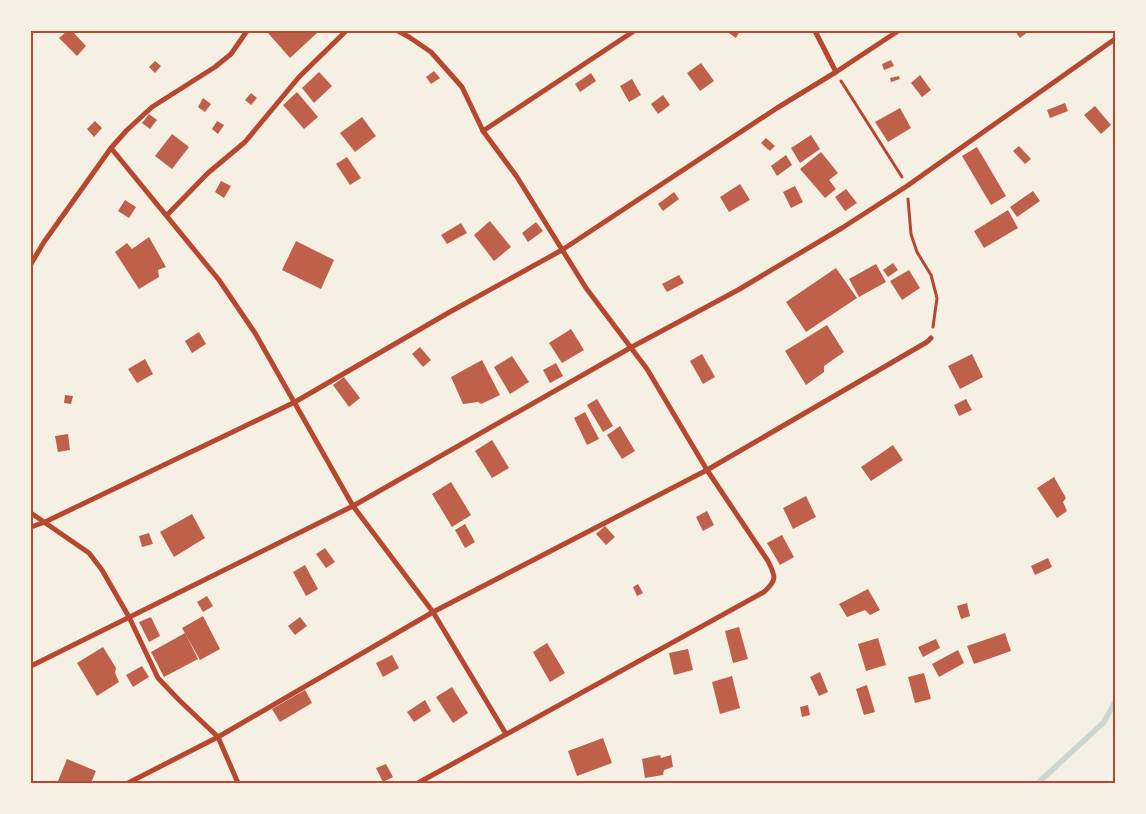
<svg xmlns="http://www.w3.org/2000/svg" width="1146" height="814" viewBox="0 0 1146 814" font-family="Commissioner,sans-serif">
  <style>
    .lines { fill: none; stroke-linecap: round; stroke-linejoin: round }
    .stream { stroke: #c9d6d2; stroke-width: 5.5 }
    .building { fill: #bf614a }
    .path { stroke: #b5482f; stroke-width: 3 }
    .minor { stroke: #b5482f; stroke-width: 5 }
    .neatline { fill: none; stroke: #b5482f; stroke-width: 2 }
  </style>
  <rect width="100%" height="100%" fill="#f6efe4"/>
  <g class="lines">
    <polyline class="stream" points="1038,783 1104,722 1115,702"/>
  </g>
  <g class="building">
    <polygon points="67,31 72,31 86,46 77,56 59,38"/>
    <polygon points="270,31 316,31 317,33 290,58 268,33"/>
    <polygon points="726,31 740,31 736,38"/>
    <polygon points="1015,31 1029,31 1020,38"/>
    <polygon points="891,60 894,66 884,70 882,64"/>
    <polygon points="155,61 161,66 155,73 149,67"/>
    <polygon points="701,63 714,81 700,91 687,73"/>
    <polygon points="434,71 440,78 431,84 426,77"/>
    <polygon points="319,72 332,86 314,103 302,88"/>
    <polygon points="591,73 596,81 580,92 575,84"/>
    <polygon points="920,75 931,90 922,97 911,83"/>
    <polygon points="899,76 900,79 891,82 890,78"/>
    <polygon points="632,79 641,95 629,102 620,86"/>
    <polygon points="297,92 318,117 304,129 283,105"/>
    <polygon points="251,93 257,98 251,105 245,100"/>
    <polygon points="663,95 670,105 658,114 651,104"/>
    <polygon points="203,98 211,104 205,112 198,107"/>
    <polygon points="1065,103 1068,111 1050,118 1047,110"/>
    <polygon points="1095,106 1111,125 1101,134 1084,115"/>
    <polygon points="900,108 911,128 888,142 875,122"/>
    <polygon points="149,114 157,120 150,129 142,123"/>
    <polygon points="362,117 376,136 355,152 340,133"/>
    <polygon points="95,121 102,128 94,137 87,129"/>
    <polygon points="217,121 224,125 218,134 212,129"/>
    <polygon points="172,134 189,147 172,169 155,156"/>
    <polygon points="811,135 820,149 800,163 791,148"/>
    <polygon points="766,138 775,146 770,151 761,143"/>
    <polygon points="1019,146 1031,159 1025,164 1013,151"/>
    <polygon points="977,147 1006,196 991,205 962,156"/>
    <polygon points="821,152 838,173 829,180 836,189 825,198 800,169"/>
    <polygon points="786,155 792,165 777,176 771,166"/>
    <polygon points="347,157 361,178 350,185 336,164"/>
    <polygon points="221,181 231,186 224,198 215,192"/>
    <polygon points="740,184 750,200 729,212 720,197"/>
    <polygon points="795,186 803,202 791,208 783,192"/>
    <polygon points="846,189 857,203 845,211 835,197"/>
    <polygon points="1033,191 1040,201 1017,217 1010,207"/>
    <polygon points="674,192 679,199 663,211 658,204"/>
    <polygon points="125,200 136,207 129,218 118,211"/>
    <polygon points="1008,210 1018,228 984,248 974,231"/>
    <polygon points="490,221 511,247 494,261 474,235"/>
    <polygon points="536,222 543,231 528,242 522,233"/>
    <polygon points="461,223 467,233 447,244 441,235"/>
    <polygon points="149,237 166,267 158,270 159,277 139,289 115,252 127,243 132,249"/>
    <polygon points="296,241 334,260 321,289 282,270"/>
    <polygon points="893,263 898,270 888,277 883,270"/>
    <polygon points="876,264 886,282 859,297 849,279"/>
    <polygon points="836,268 857,298 806,332 786,302"/>
    <polygon points="909,270 920,288 902,300 890,281"/>
    <polygon points="679,275 684,283 667,292 662,284"/>
    <polygon points="827,325 844,352 824,366 824,372 806,385 785,351"/>
    <polygon points="571,329 584,350 562,363 549,343"/>
    <polygon points="199,332 206,344 192,353 185,341"/>
    <polygon points="420,347 431,360 423,367 412,354"/>
    <polygon points="702,354 715,377 703,384 690,361"/>
    <polygon points="972,354 983,377 960,389 948,366"/>
    <polygon points="512,356 529,382 510,394 494,367"/>
    <polygon points="145,359 153,374 137,383 128,369"/>
    <polygon points="482,360 500,395 481,404 478,402 463,404 451,377"/>
    <polygon points="556,363 563,376 550,383 543,370"/>
    <polygon points="344,377 360,398 349,407 333,385"/>
    <polygon points="65,395 73,396 71,404 64,403"/>
    <polygon points="597,399 613,426 603,432 587,405"/>
    <polygon points="966,399 972,410 959,416 954,405"/>
    <polygon points="585,412 599,439 587,445 574,418"/>
    <polygon points="620,426 635,451 622,459 607,435"/>
    <polygon points="68,434 70,450 58,452 55,436"/>
    <polygon points="492,440 509,468 492,478 475,451"/>
    <polygon points="893,445 903,460 871,481 861,467"/>
    <polygon points="1054,477 1066,498 1063,502 1067,511 1057,518 1037,488"/>
    <polygon points="451,482 471,515 452,527 432,494"/>
    <polygon points="806,496 816,517 793,529 783,508"/>
    <polygon points="707,511 714,525 703,531 696,517"/>
    <polygon points="192,514 205,538 174,557 160,532"/>
    <polygon points="465,524 475,542 465,548 455,530"/>
    <polygon points="605,526 615,537 606,545 596,534"/>
    <polygon points="149,533 153,544 142,547 139,536"/>
    <polygon points="782,535 794,557 780,565 767,543"/>
    <polygon points="325,548 335,562 326,568 316,554"/>
    <polygon points="1048,558 1052,567 1035,575 1031,566"/>
    <polygon points="305,565 318,589 306,596 293,572"/>
    <polygon points="638,584 643,593 637,596 633,587"/>
    <polygon points="868,589 880,610 870,615 865,610 847,617 839,604"/>
    <polygon points="207,596 213,606 203,612 197,602"/>
    <polygon points="967,603 970,616 961,619 957,606"/>
    <polygon points="203,616 220,649 200,660 182,628"/>
    <polygon points="151,617 160,636 149,642 139,622"/>
    <polygon points="300,617 307,626 295,635 288,626"/>
    <polygon points="739,627 748,659 733,663 725,631"/>
    <polygon points="185,633 198,659 164,677 151,652"/>
    <polygon points="1005,633 1011,651 974,664 967,646"/>
    <polygon points="878,638 886,665 866,671 858,644"/>
    <polygon points="936,639 940,648 923,657 918,647"/>
    <polygon points="547,643 565,673 550,682 533,652"/>
    <polygon points="103,647 116,668 115,673 119,682 97,696 77,663"/>
    <polygon points="688,649 693,670 674,675 669,653"/>
    <polygon points="958,650 964,663 939,677 932,664"/>
    <polygon points="392,655 399,668 383,677 376,663"/>
    <polygon points="142,666 149,677 133,687 126,675"/>
    <polygon points="820,672 828,692 819,696 810,677"/>
    <polygon points="924,673 931,699 915,703 908,677"/>
    <polygon points="732,676 740,708 720,714 712,682"/>
    <polygon points="867,685 875,712 864,715 856,689"/>
    <polygon points="452,687 468,713 453,723 436,697"/>
    <polygon points="305,690 312,703 280,722 272,709"/>
    <polygon points="425,700 431,711 414,722 407,712"/>
    <polygon points="808,705 810,715 802,717 800,707"/>
    <polygon points="603,738 612,763 577,776 568,751"/>
    <polygon points="660,755 661,758 671,755 673,767 664,770 663,775 645,778 642,759"/>
    <polygon points="67,759 96,771 91,783 58,781"/>
    <polygon points="386,764 393,777 383,782 376,768"/>
  </g>
  <g class="lines">
    <g class="path">
      <polyline points="841,81 902,177"/>
      <polyline points="908,199 911,234 917,252 931,275 937,298 933,327"/>
    </g>
    <g class="minor">
      <path d="M 398,31 L 409,37 L 431,52 L 462,87 L 483,131 L 517,177 L 586,288 L 647,369 L 707,470 L 768,561 C 776,577 777,580 764,592 L 418,783"/>
      <polyline points="815,31 836,72"/>
      <polyline points="483,131 634,31"/>
      <polyline points="111,148 219,280 255,333 353,506 433,612 506,734"/>
      <polyline points="167,215 208,173 245,142 299,77 346,31"/>
      <polyline points="31,264 44,242 111,148 127,130 152,107 215,67 231,54 247,31"/>
      <polyline points="31,513 89,553 102,570 129,617 158,678 179,700 218,737 238,783"/>
      <polyline points="31,527 45,522 295,402 448,313 562,250 777,108 836,72 898,31"/>
      <polyline points="31,666 353,506 630,348 738,290 842,228 907,186 1115,39"/>
      <polyline points="128,783 218,737 433,612 707,470 927,342 931,338"/>
    </g>
  </g>
  <rect width="1146" height="814" fill="none" stroke="#f6efe4" stroke-width="65"/>
  <rect x="32" y="32" width="1082" height="750" class="neatline"/>
</svg>
